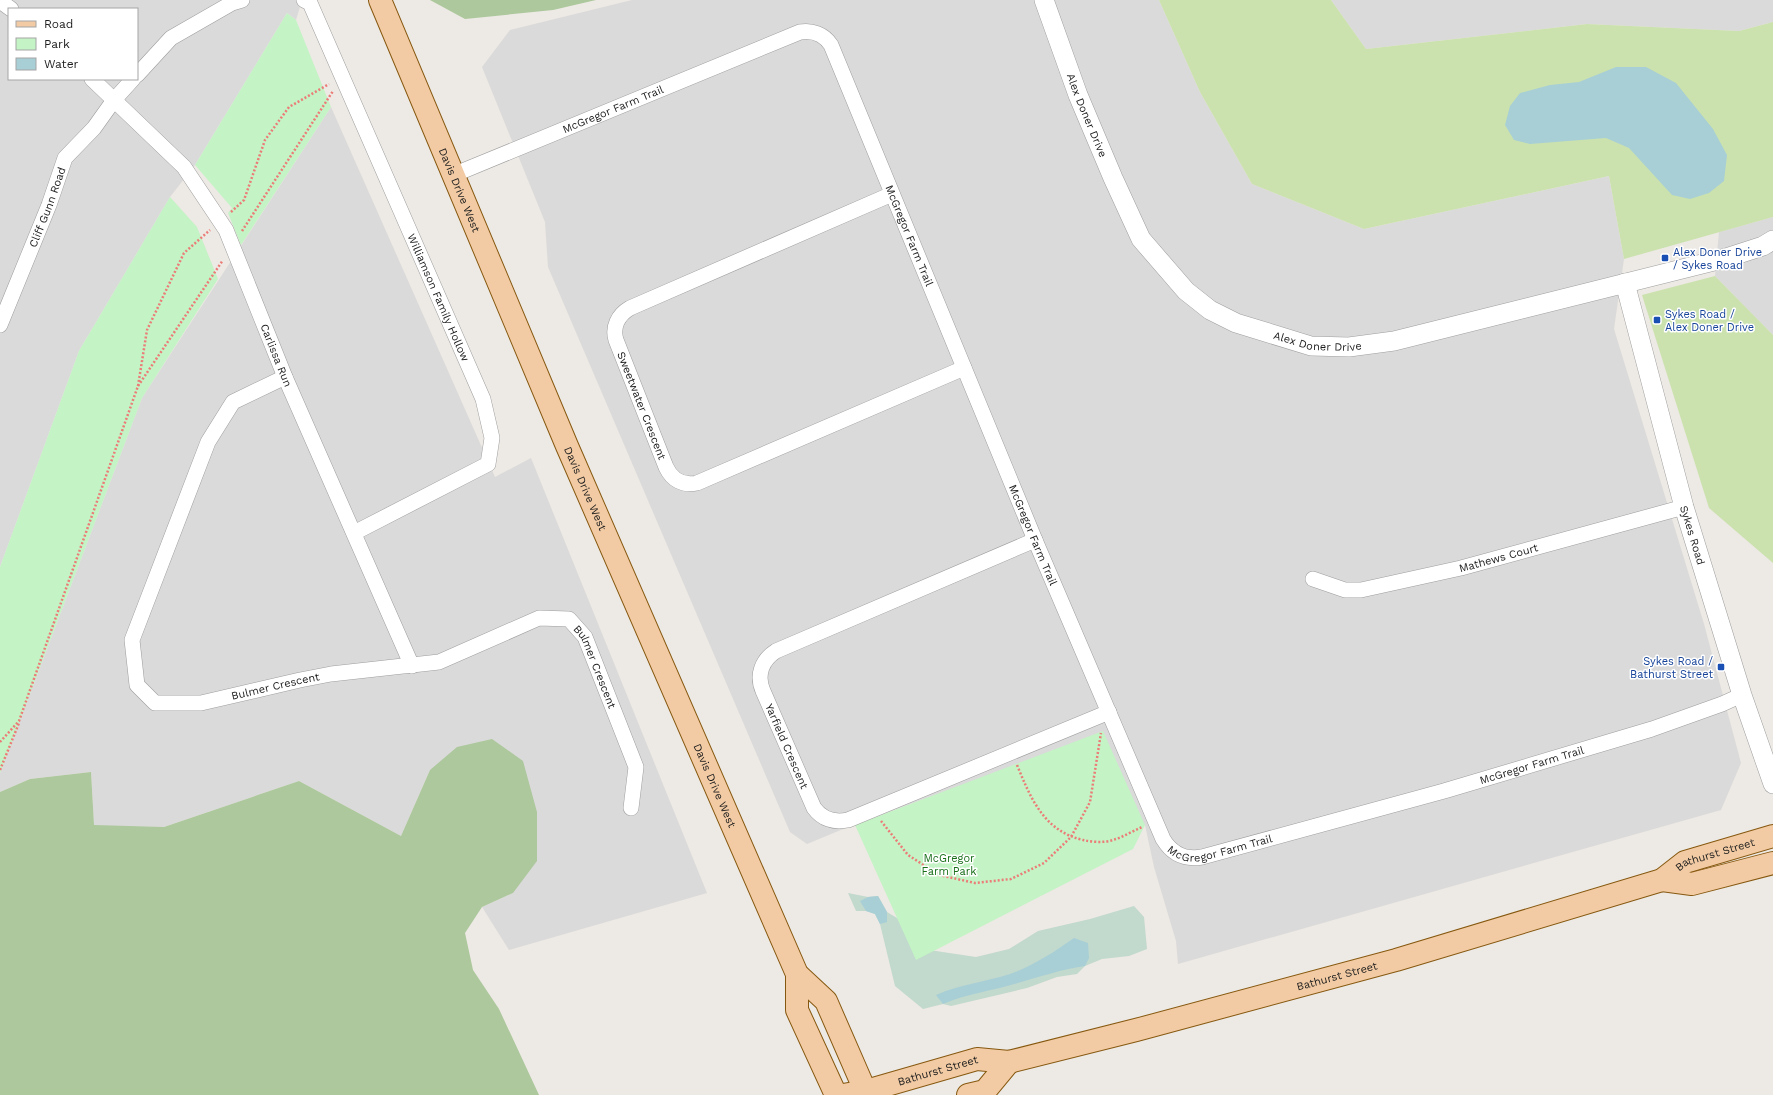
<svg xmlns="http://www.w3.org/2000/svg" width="1773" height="1095" viewBox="0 0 1773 1095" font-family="'Work Sans',sans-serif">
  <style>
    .residential { fill: #dbdada; fill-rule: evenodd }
    .grass { fill: #cbe2ae }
    .forest { fill: #acc89c }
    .wetland { fill: #c2d9cd }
    .park { fill: #c4f3c5 }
    .water { fill: #a8cfd6 }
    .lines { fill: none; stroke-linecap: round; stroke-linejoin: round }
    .minor-casing { stroke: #9e9e9e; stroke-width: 16 }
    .tertiary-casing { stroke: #9e9e9e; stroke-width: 20 }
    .primary-casing { stroke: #86580f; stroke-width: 24 }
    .path { stroke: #eb7c77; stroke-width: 2.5; stroke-dasharray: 2 2; stroke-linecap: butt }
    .minor { stroke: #fff; stroke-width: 15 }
    .tertiary { stroke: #fff; stroke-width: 19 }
    .primary { stroke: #f2cba4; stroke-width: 22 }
    .transit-dot { fill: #1a4fb4; stroke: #fff; stroke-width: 1.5 }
    .labels { text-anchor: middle; stroke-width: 3; stroke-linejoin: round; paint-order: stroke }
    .street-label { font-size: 11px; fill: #1d1d1d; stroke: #fff }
    .transit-label { font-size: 11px; fill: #164399; stroke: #fff; text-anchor: start }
    .park-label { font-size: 11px; fill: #176f19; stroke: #fff }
  </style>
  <rect width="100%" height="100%" fill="#ede9e4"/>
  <g class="residential">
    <path d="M 0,0 L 302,0 L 296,20 L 287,13 L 195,165 L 170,197 L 79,351 L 0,567 ZM 9,9 L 137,9 L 137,79 L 9,79 Z"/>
    <polygon points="632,0 1159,0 1200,92 1252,184 1364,229 1609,176 1624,259 1614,329 1704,624 1741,763 1721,810 1178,964 1176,941 1154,867 1145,825 1020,764 848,827 807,844 790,832 548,267 545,222 482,67 510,30"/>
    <polygon points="1331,0 1773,0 1773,22 1739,31 1587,24 1366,49"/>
    <polygon points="331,107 495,477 531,458 707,893 509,950 482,907 513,893 430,770 401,836 299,781 164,827 94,826 91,772 30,779 0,792 0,773 142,398"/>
    <polygon points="1773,217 1773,335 1715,276 1719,232"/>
  </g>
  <g class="grass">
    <polygon points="1159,0 1331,0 1366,49 1587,24 1739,31 1773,22 1773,217 1624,259 1609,176 1364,229 1252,184 1200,92"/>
    <polygon points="1715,276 1773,335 1773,563 1709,508 1642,295"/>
  </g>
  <g class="forest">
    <polygon points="430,0 596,0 553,10 465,19"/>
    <polygon points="492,739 523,761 537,812 537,861 513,893 482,907 465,933 473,970 499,1009 539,1095 0,1095 0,792 30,779 91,772 94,825 164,827 299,781 401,836 430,770 457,747"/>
  </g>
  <polygon class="wetland" points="848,893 868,897 878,896 887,912 897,918 916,948 976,957 1009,949 1038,931 1090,919 1134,906 1144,917 1147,949 1129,956 1102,959 1085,966 1077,974 1057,977 1027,988 951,1006 943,1004 923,1009 895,986 880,924 875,914 866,911 856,911"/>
  <g class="park">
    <polygon points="287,13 296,20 331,107 241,245 228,213 232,208 195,165"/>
    <polygon points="170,197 197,227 218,279 142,398 0,773 0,567 79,351"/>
    <polygon points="1103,731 1145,825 1133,849 916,960 855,825"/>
  </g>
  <g class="water">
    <polygon points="1616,67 1646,67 1676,83 1713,129 1727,155 1724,181 1709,193 1690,199 1672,195 1629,148 1606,138 1530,144 1514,140 1505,125 1510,106 1520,93 1550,85 1579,82"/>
    <polygon points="878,896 887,912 887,922 880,924 875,914 866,911 860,901 868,897"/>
    <path d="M 1074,938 L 1088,943 L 1089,958 L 1085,966 C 1058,970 1033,979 1007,986 C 985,992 963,995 943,1004 L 936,995 C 960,984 986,982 1010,974 C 1033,966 1054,952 1074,938 Z"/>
  </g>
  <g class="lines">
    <defs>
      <g id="minor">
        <path id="s1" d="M 304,0 L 310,3 L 483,399 L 492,438 L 488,464 L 354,533"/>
        <polyline points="0,1 11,9"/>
        <polyline points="137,75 171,38 232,3 242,0"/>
        <path id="s2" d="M 92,79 L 184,167 L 226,230 L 285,377 L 412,666"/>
        <path id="s3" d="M 453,175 L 800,32 C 812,30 824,34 831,45 L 1035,540 L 1163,839 C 1172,854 1185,860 1202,857 L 1444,791 L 1652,729 L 1722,704 L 1742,695"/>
        <path id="s4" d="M 892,194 L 630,308 C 618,315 612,327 616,340 L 666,467 C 672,480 683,486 697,483 L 964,368"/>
        <path id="s5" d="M 0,325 L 49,205 L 65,158 L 94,128 L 114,100 L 133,79"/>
        <path id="s6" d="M 285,377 L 233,402 L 208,442 L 132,640 L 137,685 L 155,703 L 201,703 L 300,680 L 331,674 L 439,662 L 539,618 L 569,619 L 585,637 L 636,767 L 631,808"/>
        <path id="s7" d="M 1035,540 L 776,651 C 762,660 756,675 763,691 L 814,808 C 822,819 834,823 848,820 L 1109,712"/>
        <path id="s8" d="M 1313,579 L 1345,590 L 1361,590 L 1461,568 L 1684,507"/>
      </g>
      <g id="tertiary">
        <path id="s9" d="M 1044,0 L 1078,95 L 1113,178 L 1141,239 L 1186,291 L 1210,310 L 1236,323 L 1311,346 L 1349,347 L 1394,341 L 1726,258 L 1763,246 L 1773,240"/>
        <path id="s10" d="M 1625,283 L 1684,507 L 1742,695 L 1773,784"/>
      </g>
      <g id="primary">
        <path id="s11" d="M 380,0 L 567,446 L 797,974 L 826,1001 L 867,1095"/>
        <polyline points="1662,880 1692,884 1773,863"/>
        <polyline points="797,974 797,1010 836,1095"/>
        <path id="s12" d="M 843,1095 L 866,1091 L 977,1059 L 1009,1062 L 1136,1030 L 1396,960 L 1662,880 L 1685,862 L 1773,836"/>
        <polyline points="968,1095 985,1091 1009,1062"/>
      </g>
    </defs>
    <use href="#minor" class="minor-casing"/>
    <use href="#tertiary" class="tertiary-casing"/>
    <use href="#primary" class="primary-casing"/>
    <g class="path">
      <polyline points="231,212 244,200 265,140 289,107 329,84"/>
      <polyline points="242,231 333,91"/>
      <polyline points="138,386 223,260"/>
      <polyline points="0,742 19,721 138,386 147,330 184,253 210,230"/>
      <path d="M 1017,765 C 1031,799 1044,831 1083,840 C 1092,842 1104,843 1113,840 C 1123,837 1133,831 1142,827"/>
      <polyline points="0,770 19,723"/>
      <polyline points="881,821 908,855 939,875 975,883 1011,879 1044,863 1071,837 1090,802 1101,733"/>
    </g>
    <use href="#minor" class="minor"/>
    <use href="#tertiary" class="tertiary"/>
    <use href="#primary" class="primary"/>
  </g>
  <g class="transit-dot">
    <rect x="1661" y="254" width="8" height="8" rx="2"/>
    <rect x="1653" y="316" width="8" height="8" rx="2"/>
    <rect x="1717" y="663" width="8" height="8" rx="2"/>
  </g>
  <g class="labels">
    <g class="street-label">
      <text dy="4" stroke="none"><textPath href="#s3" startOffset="173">McGregor Farm Trail</textPath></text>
      <text dy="4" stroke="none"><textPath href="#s9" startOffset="123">Alex Doner Drive</textPath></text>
      <text dy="4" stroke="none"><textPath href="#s11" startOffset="206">Davis Drive West</textPath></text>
      <text dy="4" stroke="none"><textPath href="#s5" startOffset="127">Cliff Gunn Road</textPath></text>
      <text dy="4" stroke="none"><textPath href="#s3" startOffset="617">McGregor Farm Trail</textPath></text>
      <text dy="4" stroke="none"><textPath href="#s1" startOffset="328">Williamson Family Hollow</textPath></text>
      <text dy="4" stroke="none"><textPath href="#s9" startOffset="471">Alex Doner Drive</textPath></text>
      <text dy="4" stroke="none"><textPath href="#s2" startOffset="338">Carlissa Run</textPath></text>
      <text dy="4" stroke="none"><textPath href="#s4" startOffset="394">Sweetwater Crescent</textPath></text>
      <text dy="4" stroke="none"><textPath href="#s11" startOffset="530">Davis Drive West</textPath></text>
      <text dy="4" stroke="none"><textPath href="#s3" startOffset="941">McGregor Farm Trail</textPath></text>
      <text dy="4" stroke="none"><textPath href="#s10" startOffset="261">Sykes Road</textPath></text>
      <text dy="4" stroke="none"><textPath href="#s8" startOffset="191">Mathews Court</textPath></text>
      <text dy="4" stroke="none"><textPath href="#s6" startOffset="870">Bulmer Crescent</textPath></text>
      <text dy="4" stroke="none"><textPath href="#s6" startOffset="510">Bulmer Crescent</textPath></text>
      <text dy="4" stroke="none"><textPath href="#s7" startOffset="388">Yarfield Crescent</textPath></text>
      <text dy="4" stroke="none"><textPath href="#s3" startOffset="1660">McGregor Farm Trail</textPath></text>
      <text dy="4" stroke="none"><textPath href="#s11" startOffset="854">Davis Drive West</textPath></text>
      <text dy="4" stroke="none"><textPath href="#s3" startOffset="1336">McGregor Farm Trail</textPath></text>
      <text dy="4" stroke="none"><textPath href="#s12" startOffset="909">Bathurst Street</textPath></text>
      <text dy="4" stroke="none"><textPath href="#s12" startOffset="510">Bathurst Street</textPath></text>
      <text dy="4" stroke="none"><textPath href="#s12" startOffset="98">Bathurst Street</textPath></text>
    </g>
    <g class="transit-label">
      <text x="1673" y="256">Alex Doner Drive<tspan x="1673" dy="13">/ Sykes Road</tspan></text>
      <text x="1665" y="318">Sykes Road /<tspan x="1665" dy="13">Alex Doner Drive</tspan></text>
      <text x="1713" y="665" text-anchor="end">Sykes Road /<tspan x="1713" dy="13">Bathurst Street</tspan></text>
    </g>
    <g class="park-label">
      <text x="949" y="862">McGregor<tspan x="949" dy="13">Farm Park</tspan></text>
    </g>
  </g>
  <rect x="8" y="8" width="130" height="72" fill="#ffffff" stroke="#a5a5a5"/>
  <rect x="16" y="21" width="20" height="6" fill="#f2cba4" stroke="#a5a5a5"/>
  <text x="44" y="28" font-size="12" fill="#1d1d1d">Road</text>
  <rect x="16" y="38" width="20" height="12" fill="#c4f3c5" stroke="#a5a5a5"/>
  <text x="44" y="48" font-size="12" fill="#1d1d1d">Park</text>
  <rect x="16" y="58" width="20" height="12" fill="#a8cfd6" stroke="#a5a5a5"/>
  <text x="44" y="68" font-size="12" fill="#1d1d1d">Water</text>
</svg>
